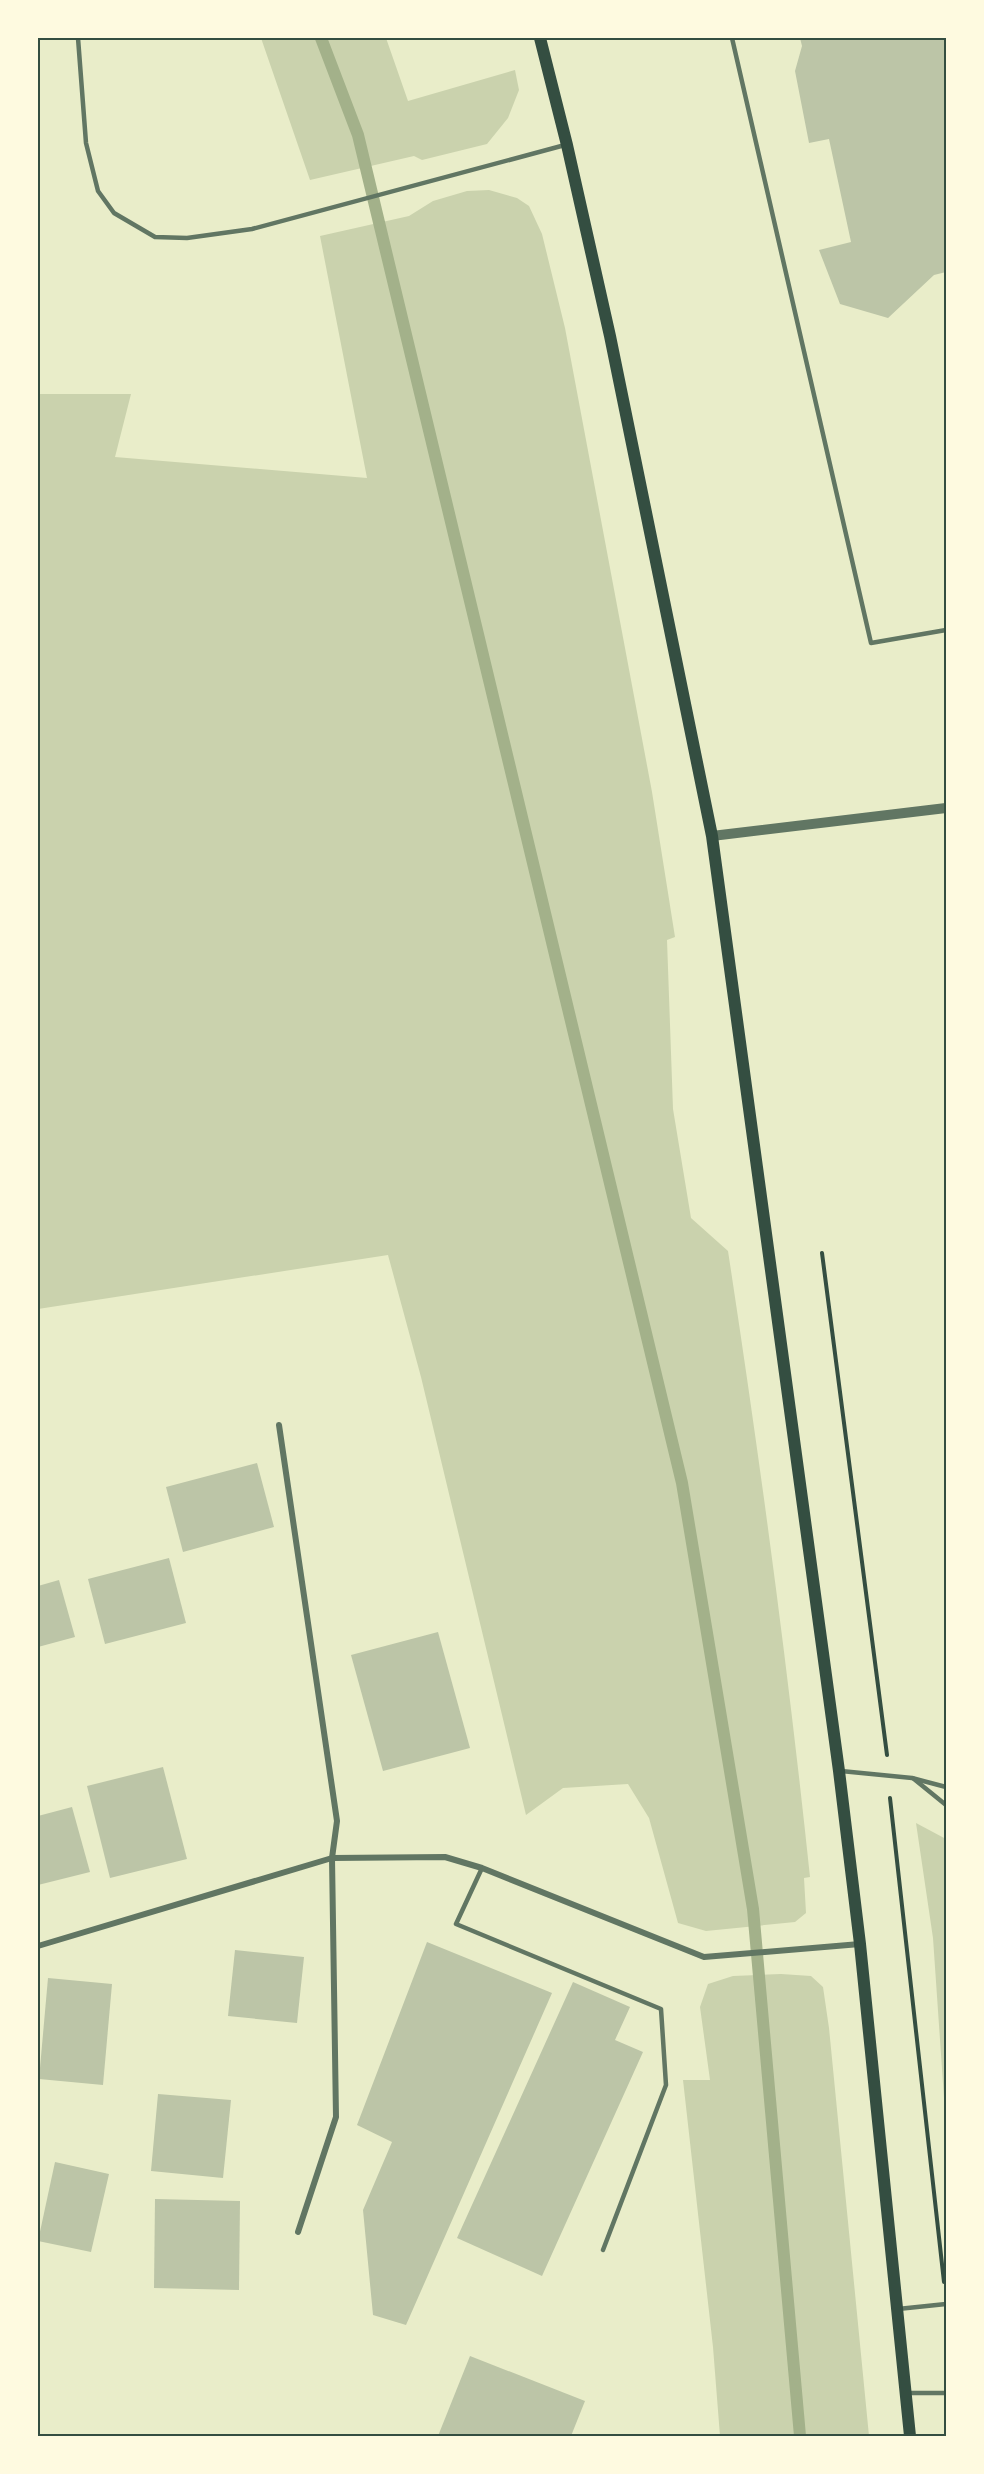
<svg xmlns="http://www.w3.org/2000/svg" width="984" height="2474" viewBox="0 0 984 2474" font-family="Montserrat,sans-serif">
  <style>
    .green { fill: #cad2ad }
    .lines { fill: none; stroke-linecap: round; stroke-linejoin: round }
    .stream { stroke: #a3b18a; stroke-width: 12 }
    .building { fill: #bcc5a7 }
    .path { stroke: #344e41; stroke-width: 4 }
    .service { stroke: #617663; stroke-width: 4.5 }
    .minor { stroke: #617663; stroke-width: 6 }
    .tertiary { stroke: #617663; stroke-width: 10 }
    .secondary { stroke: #344e41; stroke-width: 12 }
    .neatline { fill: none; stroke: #344e41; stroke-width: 2 }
  </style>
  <rect width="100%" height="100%" fill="#e9edc9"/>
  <g class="green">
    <polygon points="261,38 386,38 408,101 515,70 519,90 508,118 487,144 422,160 414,156 310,180"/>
    <path d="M 489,190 L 517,198 L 529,206 L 542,234 L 565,328 L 652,792 L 675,937 L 667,940 L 673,1109 L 691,1218 L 728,1251 C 760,1460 788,1668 810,1877 L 804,1878 L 806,1913 L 795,1922 L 706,1931 L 678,1923 L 649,1818 L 628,1784 L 563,1788 L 526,1815 L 421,1377 L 388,1255 L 38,1309 L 38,394 L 131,394 L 115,457 L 367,478 L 320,236 L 409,216 L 433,201 L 467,191 Z"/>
    <polygon points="916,1823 946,1839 946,2127 933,1938"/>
    <polygon points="781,1974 811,1976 823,1987 829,2028 869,2436 720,2436 713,2347 683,2080 710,2080 700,2007 708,1984 733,1976"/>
  </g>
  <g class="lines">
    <polyline class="stream" points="321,38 358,135 682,1483 753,1909 800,2436"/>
  </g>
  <g class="building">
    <polygon points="800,38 946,38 946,272 934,275 888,318 840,304 819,250 851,242 829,139 809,143 795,71 802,46"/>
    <polygon points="257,1463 274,1527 183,1552 166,1487"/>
    <polygon points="169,1558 186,1623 105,1644 88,1579"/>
    <polygon points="59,1580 75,1637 38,1647 38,1586"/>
    <polygon points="438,1632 470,1748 383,1771 351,1655"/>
    <polygon points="163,1767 187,1859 110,1878 87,1786"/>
    <polygon points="72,1807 90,1872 38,1885 38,1816"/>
    <polygon points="427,1942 552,1993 406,2325 373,2315 363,2210 392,2142 357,2125"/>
    <polygon points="235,1950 304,1957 297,2023 228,2016"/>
    <polygon points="48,1978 112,1984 103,2085 39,2079"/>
    <polygon points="573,1982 630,2007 615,2040 643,2052 542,2276 457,2238"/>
    <polygon points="158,2094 231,2100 223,2178 151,2171"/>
    <polygon points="55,2162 109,2174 91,2252 38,2241"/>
    <polygon points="155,2199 240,2201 239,2290 154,2288"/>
    <polygon points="470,2356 585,2401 571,2436 438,2436"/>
  </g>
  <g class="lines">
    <g class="path">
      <polyline points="822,1253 887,1755"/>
      <polyline points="890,1798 944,2282"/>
    </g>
    <g class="service">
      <polyline points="78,38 86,143 98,191 114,213 155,237 187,238 252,229 565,145"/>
      <polyline points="732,38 871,643 946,630"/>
      <polyline points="841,1771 912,1778 946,1787"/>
      <polyline points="914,1779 946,1805"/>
      <polyline points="482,1868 456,1924 661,2009 666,2085 603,2250"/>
      <polyline points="898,2309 946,2304"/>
      <polyline points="906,2393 946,2393"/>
    </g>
    <g class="minor">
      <polyline points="279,1425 337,1821 332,1858 336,2117 298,2232"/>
      <polyline points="38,1946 332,1858 445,1857 482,1868 704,1957 860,1944"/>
    </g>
    <polyline class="tertiary" points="712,836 946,808"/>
    <polyline class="secondary" points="540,38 567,145 610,336 712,836 839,1771 860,1944 910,2436"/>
  </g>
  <rect width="984" height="2474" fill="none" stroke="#fefae0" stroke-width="78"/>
  <rect x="39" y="39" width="906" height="2396" class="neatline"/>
</svg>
